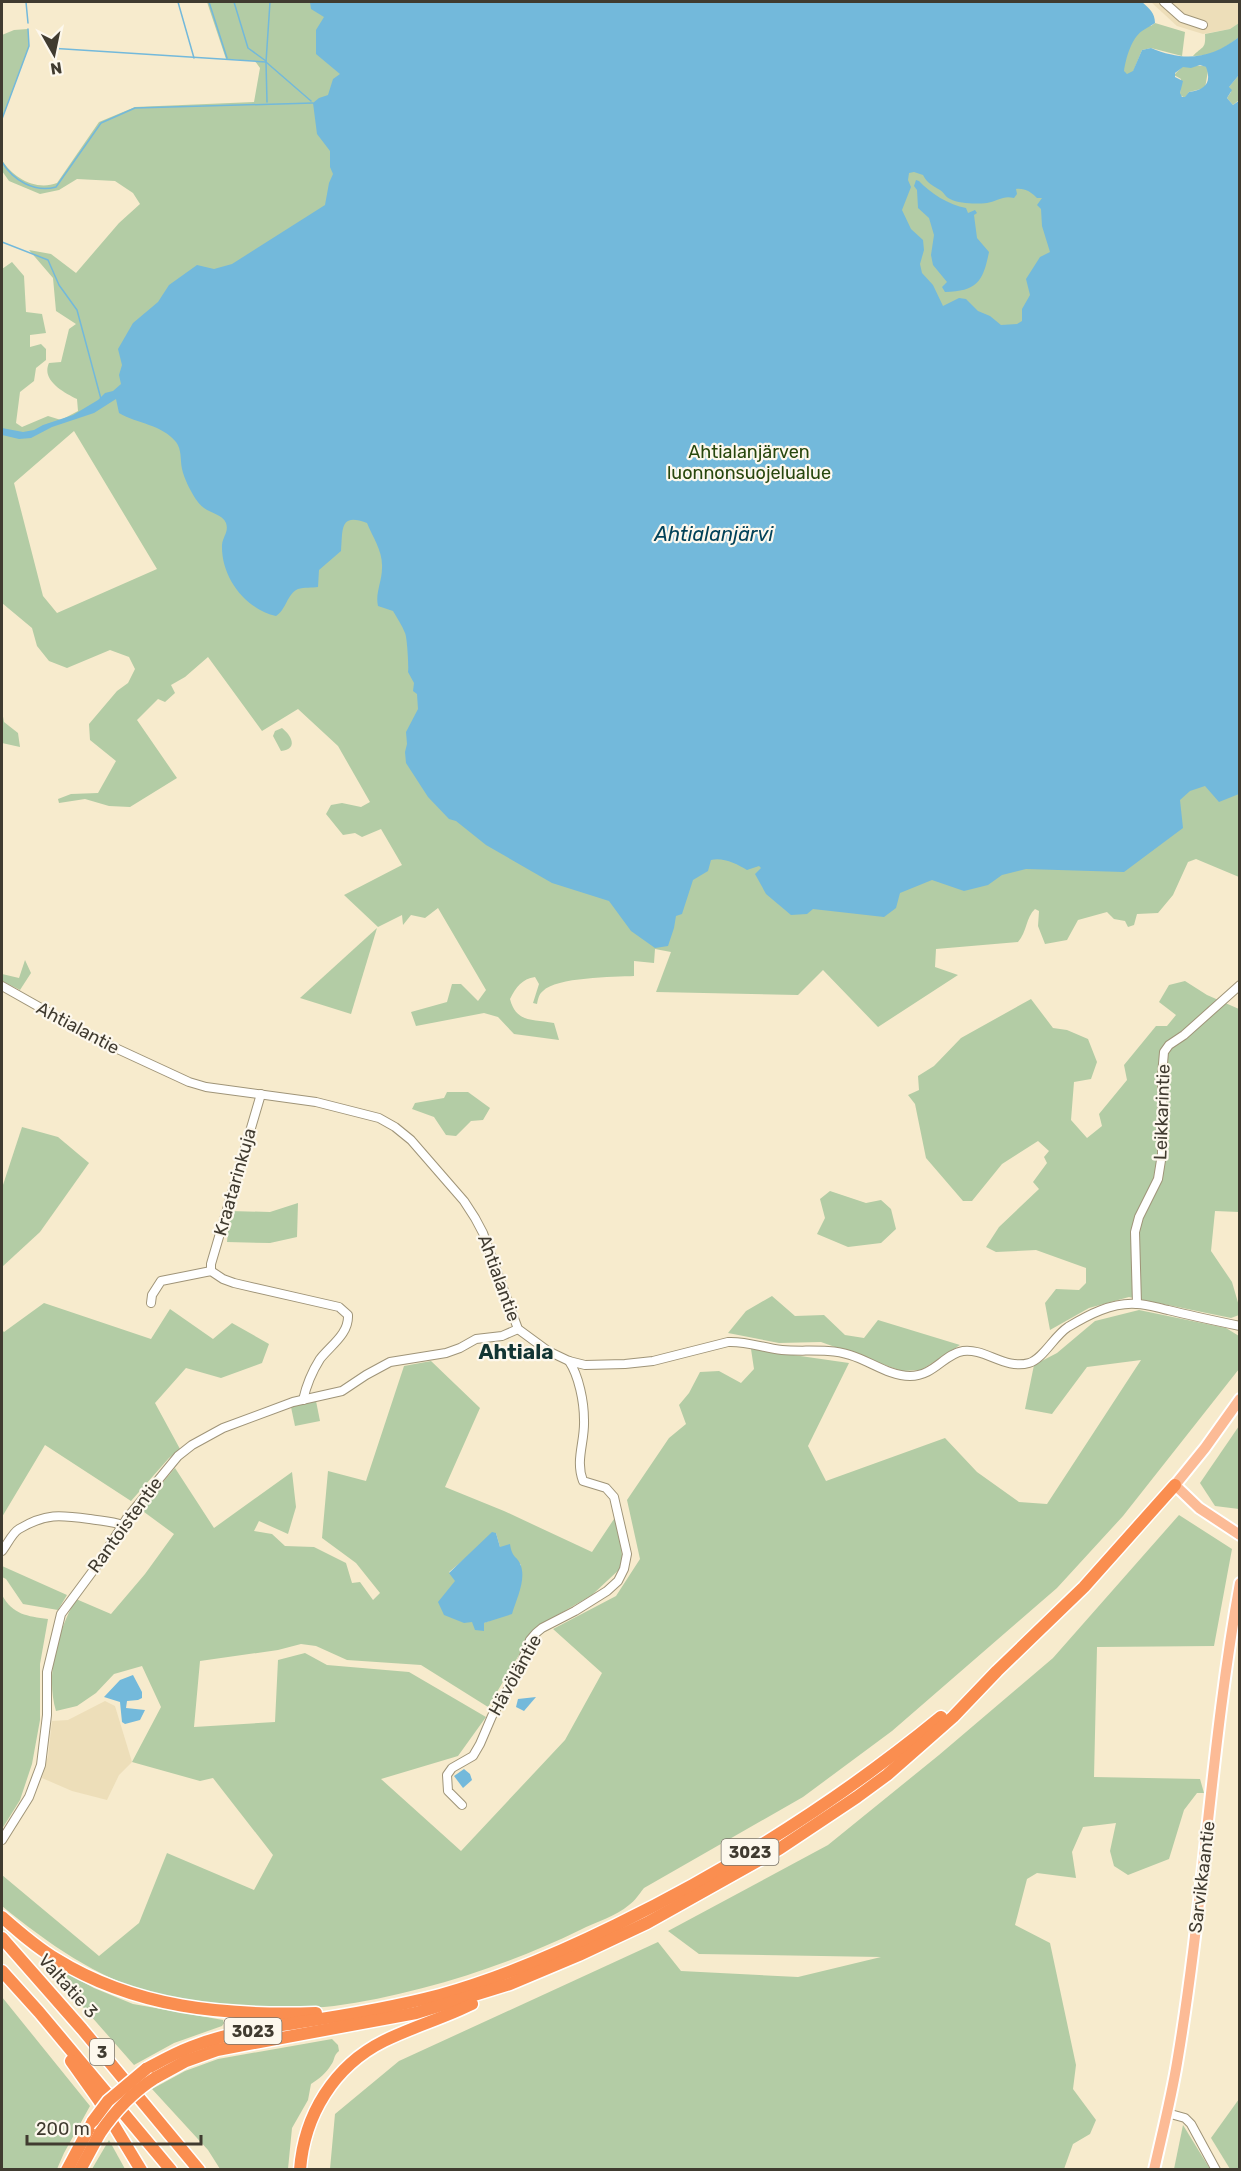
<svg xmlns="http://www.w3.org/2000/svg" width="1241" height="2171" viewBox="0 0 1241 2171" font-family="Rubik,sans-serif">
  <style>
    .built { fill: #eddeb9 }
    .green { fill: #b3cca5; fill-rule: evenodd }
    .water { fill: #73b9db; fill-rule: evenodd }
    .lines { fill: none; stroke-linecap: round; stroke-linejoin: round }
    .stream { stroke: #73b9db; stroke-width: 1.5 }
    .minor-casing { stroke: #9f9478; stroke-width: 10 }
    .major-casing { stroke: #fff; stroke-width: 14 }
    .highway-casing { stroke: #fff; stroke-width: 15 }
    .minor { stroke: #fff; stroke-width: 8 }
    .major { stroke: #fcbb96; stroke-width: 10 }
    .highway { stroke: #fa8e50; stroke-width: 12 }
    .highway-bridge-casing { stroke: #fff; stroke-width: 15; stroke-linecap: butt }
    .highway-bridge { stroke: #fa8e50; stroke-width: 12 }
    .labels { text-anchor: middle; stroke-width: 4.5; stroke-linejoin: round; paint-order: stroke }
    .shield { fill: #fdf8ed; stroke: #797469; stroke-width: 1.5 }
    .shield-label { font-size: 16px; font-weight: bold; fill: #403b30 }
    .park-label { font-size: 18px; fill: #27470d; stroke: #fdf8ed }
    .street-label { font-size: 18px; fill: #403b30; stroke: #fdf8ed }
    .water-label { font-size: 20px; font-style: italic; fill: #024259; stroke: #fdf8ed }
    .quarter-label { font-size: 21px; font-weight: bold; fill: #123533; stroke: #fdf8ed }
  </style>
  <rect width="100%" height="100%" fill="#f7ebcd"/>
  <g class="built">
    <polygon points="1151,2 1239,2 1239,23 1230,29 1203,34 1177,26"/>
    <polygon points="105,1701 115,1706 132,1762 119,1775 107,1800 72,1791 42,1778 48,1756 52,1721 68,1720"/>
  </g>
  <g class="green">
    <path d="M 207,2 L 1120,2 L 1151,26 L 1155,23 L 1185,32 L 1182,56 L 1151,48 L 1142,50 L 1133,72 L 1239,462 L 1239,877 L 1196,859 L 1188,862 L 1173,895 L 1158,913 L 1137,914 L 1134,925 L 1128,927 L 1125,921 L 1114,919 L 1107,912 L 1078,920 L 1067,940 L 1045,944 L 1038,926 L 1039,911 L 1035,909 C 1026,917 1027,932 1018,942 L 936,949 L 935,967 L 958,975 L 878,1027 L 823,970 L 798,995 L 656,992 L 671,952 L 655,949 L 654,963 L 634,961 L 634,976 C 614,977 556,977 543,991 C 539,994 538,999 537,1004 L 533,1003 L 539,984 L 535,977 C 522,979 516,987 510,999 C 516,1023 533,1019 554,1023 L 559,1040 L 514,1034 L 498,1017 L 484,1013 L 416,1026 L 411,1012 L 447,1002 L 452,984 L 461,984 L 478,1001 L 486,990 L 438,908 L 425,918 L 411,915 L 403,925 L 402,915 L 378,927 L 344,895 L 402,865 L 381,829 L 362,837 L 355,833 L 343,835 L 326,814 L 331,805 L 342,803 L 361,807 L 370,802 L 338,746 L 298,709 L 262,731 L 208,657 L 185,677 L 171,685 L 175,693 L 165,702 L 158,699 L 137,720 L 177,778 L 130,807 L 109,806 L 85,799 L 59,803 L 58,799 L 71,794 L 98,793 L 116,761 L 90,740 L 89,724 L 117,691 L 128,683 L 135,669 L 129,657 L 110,650 L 67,668 L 49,661 L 37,646 L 32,628 L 2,603 L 2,269 L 12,262 L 24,276 L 26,312 L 42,314 L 46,333 L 30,335 L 30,347 L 41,344 L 46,349 L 46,360 L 36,368 L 34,381 L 20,392 L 16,423 L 22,427 L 48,416 L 61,420 L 78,411 L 77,399 C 63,392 41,380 49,363 L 61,362 L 69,329 L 76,324 L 56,311 L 53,278 L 29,250 L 51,254 L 76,273 L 119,223 L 140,204 L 133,193 L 115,181 L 77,179 L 59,190 L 40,194 L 9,181 L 2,171 L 2,160 C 13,178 36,191 57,183 L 99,122 L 135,107 L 254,102 L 260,68 L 255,61 L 226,59 ZM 74,431 L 157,569 L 57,613 L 43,596 L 14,483 Z"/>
    <path d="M 1239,23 L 1239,37 C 1224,49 1212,56 1193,56 C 1202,46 1206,50 1205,34 L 1230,29 Z"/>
    <polygon points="28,29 29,46 2,119 2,35 14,30"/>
    <path d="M 1183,66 C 1191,68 1198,64 1207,67 L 1208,71 L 1205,88 L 1189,92 L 1185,98 L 1180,95 L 1181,79 L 1174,75 Z"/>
    <polygon points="1239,75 1239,100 1233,105 1227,98 1231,92 1228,88"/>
    <polygon points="2,711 4,722 18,733 20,747 2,743"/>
    <path d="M 282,728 C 291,735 299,749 281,751 L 273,736 L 275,731 Z"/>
    <polygon points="377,928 351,1014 300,998"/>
    <polygon points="25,960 31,973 20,990 2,981 2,974 19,978"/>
    <polygon points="1185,981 1207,995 1239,1009 1239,1212 1215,1211 1211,1251 1232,1282 1239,1306 1239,1315 1231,1318 1129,1297 1089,1308 1050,1330 1045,1303 1056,1289 1079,1290 1086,1283 1086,1268 1036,1250 996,1252 986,1247 999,1227 1039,1189 1033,1182 1047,1163 1044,1157 1049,1151 1038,1141 1002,1164 972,1201 963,1201 926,1158 915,1104 908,1095 919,1090 918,1076 934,1066 961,1038 1031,999 1053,1028 1067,1030 1088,1039 1097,1062 1091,1079 1074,1082 1071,1120 1087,1138 1102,1126 1099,1114 1127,1080 1124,1065 1156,1026 1167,1026 1176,1015 1159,1002 1169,985"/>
    <polygon points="447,1092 468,1092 490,1108 483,1120 471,1121 456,1136 446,1135 434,1117 412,1109 415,1103 444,1098"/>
    <polygon points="22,1127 58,1137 89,1163 40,1232 2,1267 2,1188"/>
    <polygon points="830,1191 866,1203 881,1200 891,1209 896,1229 881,1243 848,1247 817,1234 825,1218 820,1199"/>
    <polygon points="298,1203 297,1237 270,1243 227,1242 230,1211 270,1212"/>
    <polygon points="772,1296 795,1316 824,1315 845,1335 864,1338 878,1320 960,1345 921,1370 902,1371 821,1342 779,1343 728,1333 746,1311"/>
    <polygon points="44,1303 151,1339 170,1309 213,1339 232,1323 269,1344 262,1363 221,1378 186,1368 155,1403 180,1449 169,1458 131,1501 45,1445 2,1517 2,1330 4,1332"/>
    <path d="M 1139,1310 L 1226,1328 L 1239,1336 L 1239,1369 L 1123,1516 L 1057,1588 L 892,1731 L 803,1797 L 644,1888 C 639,1894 635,1901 629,1905 C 616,1916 596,1922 580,1930 C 507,1966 415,1995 334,2006 C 321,2008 307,2007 293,2007 C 246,2008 199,2006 154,1994 C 97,1978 47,1943 2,1906 L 2,1875 L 99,1956 L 139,1923 L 167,1853 L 254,1890 L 273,1855 L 213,1778 L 200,1781 L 132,1762 L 161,1707 L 142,1666 L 114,1674 L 96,1693 L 77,1706 L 56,1711 C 45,1675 58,1630 76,1599 L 111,1614 L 145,1574 L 174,1534 L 140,1509 L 175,1468 L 214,1528 L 292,1472 L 296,1507 L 288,1534 L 259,1521 L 254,1531 L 272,1534 L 285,1546 L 314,1547 L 346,1563 L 352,1583 L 360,1582 L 373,1600 L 380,1593 L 356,1563 L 322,1538 L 328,1471 L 366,1481 L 404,1366 L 431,1361 L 480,1408 L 445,1487 L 504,1511 L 592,1552 L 618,1513 L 623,1566 L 592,1595 L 535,1628 L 488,1707 L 421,1665 L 347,1660 L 316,1646 L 301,1644 L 278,1650 L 200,1661 L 194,1727 L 275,1722 L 278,1660 L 305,1653 L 327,1665 L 409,1672 L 486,1717 L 458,1756 L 381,1779 L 461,1851 L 565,1740 L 602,1673 L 553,1629 L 616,1596 L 640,1559 L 627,1500 L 669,1438 L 686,1424 L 679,1405 L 689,1393 L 700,1372 L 719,1371 L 741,1383 L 754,1369 L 751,1349 L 849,1363 L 808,1446 L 826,1481 L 945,1438 L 977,1472 L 1019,1502 L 1047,1504 L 1141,1360 L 1087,1367 L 1052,1414 L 1025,1409 L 1034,1365 L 1057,1353 L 1095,1321 ZM 496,1533 L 500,1547 L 512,1555 L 521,1565 L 489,1621 C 483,1624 481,1622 475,1622 C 453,1620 451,1620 442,1600 L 456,1581 L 449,1572 Z"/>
    <polygon points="316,1401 320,1421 295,1426 291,1407"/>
    <polygon points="1239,1426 1239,1509 1215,1506 1200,1483"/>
    <polygon points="1179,1515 1232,1549 1214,1646 1097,1647 1094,1777 1200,1779 1204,1793 1197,1793 1184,1810 1169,1859 1128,1875 1114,1866 1110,1851 1116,1823 1083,1827 1072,1852 1076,1878 1037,1873 1027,1879 1015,1925 1050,1943 1076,2065 1073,2089 1096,2120 1090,2134 1073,2144 1064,2169 330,2169 335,2114 399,2061 658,1942 681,1971 798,1977 881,1957 699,1954 668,1931 828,1845 939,1755 1053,1658"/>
    <polygon points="2,1566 67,1595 58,1610 23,1604 6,1579 2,1577"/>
    <path d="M 2,1595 C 13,1615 27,1616 48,1619 L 40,1664 L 40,1720 L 32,1764 L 20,1800 L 2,1829 Z"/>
    <polygon points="56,1967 94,1988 133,2004 223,2020 224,2023 222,2026 174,2043 134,2065 53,1973 53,1969"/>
    <polygon points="2,1997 90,2106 64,2153 57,2169 2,2169"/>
    <path d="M 332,2039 L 338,2045 L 339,2051 C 333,2056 335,2060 331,2065 C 326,2073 319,2079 311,2084 L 308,2100 L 292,2128 L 288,2169 L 220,2169 L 208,2150 L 152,2089 L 185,2071 L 218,2059 Z"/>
    <polygon points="1239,2099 1239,2169 1230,2169 1211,2138"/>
    <polygon points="1183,2125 1210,2169 1174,2169"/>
    <polygon points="109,2140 125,2169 92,2169"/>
  </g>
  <g class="water">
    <path d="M 310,2 L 1142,2 C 1149,8 1155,13 1155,23 C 1151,26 1146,28 1142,31 C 1131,39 1126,58 1124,71 L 1127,74 L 1133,71 L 1142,50 L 1151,48 C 1184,62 1211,59 1239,37 L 1239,75 L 1229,87 L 1232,90 L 1227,98 L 1233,105 L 1240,100 L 1239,794 L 1219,802 L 1205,786 L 1190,791 L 1180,800 L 1183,828 L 1124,872 L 1026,869 L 1002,875 L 988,885 L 964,891 L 932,880 L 900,893 L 896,908 L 884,917 L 813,909 L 807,914 L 791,915 L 766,894 L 755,874 L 761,868 L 759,866 L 747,870 C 737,864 723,857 711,860 L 708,871 L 693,880 L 682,914 L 676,916 L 674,928 L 668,946 L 655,948 L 631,931 L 609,901 L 552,883 L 486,845 L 456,821 L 449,819 L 428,797 L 406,763 L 405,752 L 407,744 L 406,732 L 418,709 L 417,694 L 413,691 L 414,683 L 408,672 C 409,668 407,636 405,633 C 402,625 397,618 393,611 L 378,606 C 375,593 382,582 382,568 C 383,551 373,538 367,523 C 339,512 343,530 341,551 L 319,570 L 318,587 C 312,588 304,587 298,589 C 287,594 286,610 276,616 C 245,609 221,577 222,545 C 223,536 229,532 226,523 C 222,514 212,514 204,508 C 201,506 197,501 195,498 C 190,490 184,478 182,469 C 180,459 182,450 176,442 C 161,424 138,424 119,413 L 116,399 L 94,413 L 52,427 L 31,438 L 19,439 L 2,435 L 2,428 L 23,432 L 34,430 L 43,425 L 73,415 L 98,400 L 105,393 L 113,391 L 121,384 L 119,375 L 122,365 L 118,349 L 133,323 L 158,302 L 169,285 L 197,265 L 214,269 L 232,264 L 325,205 L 329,183 L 333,174 L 330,167 L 330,151 L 317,134 L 313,103 L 319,98 L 328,95 L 333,79 L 340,74 L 316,54 L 316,30 L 324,17 L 311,9 ZM 1200,65 L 1206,67 C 1212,83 1205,90 1189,92 L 1185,97 L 1182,97 L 1180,93 L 1183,81 L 1175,77 L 1175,73 L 1183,67 L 1191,68 ZM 914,172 L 923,175 C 927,183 933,186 940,190 C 944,192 945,197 950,199 C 960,204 976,204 987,203 C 998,201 1003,195 1014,198 L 1017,194 L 1016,189 C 1025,188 1031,192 1037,198 L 1042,198 L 1037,205 L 1041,209 L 1042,226 L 1050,252 L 1040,257 L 1026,279 L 1030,295 L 1022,309 L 1022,321 L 1017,324 L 1001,325 L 990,316 L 978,311 L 966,299 L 959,298 L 943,306 L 933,285 L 922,273 L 920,264 L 924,250 L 923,240 L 911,229 L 902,210 L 911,187 L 908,180 L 909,173 Z"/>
    <path d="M 916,180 L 919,181 C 930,193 949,205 966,208 L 968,213 L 975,210 L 977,213 L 974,215 L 977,238 L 989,252 C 983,282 977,291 945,292 L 942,287 L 947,282 L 933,265 L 931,255 L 934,235 L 929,218 L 918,208 L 917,190 L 914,186 Z"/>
    <path d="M 492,1532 L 496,1533 L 500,1547 L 510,1544 C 512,1559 518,1556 521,1566 C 526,1581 516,1600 512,1614 L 484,1623 L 484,1631 L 475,1630 L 472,1622 L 464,1623 L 444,1615 L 438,1602 L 455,1581 L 449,1573 Z"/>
    <polygon points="133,1675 142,1692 142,1698 138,1700 127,1701 126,1708 145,1710 140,1720 125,1724 122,1722 120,1702 104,1697 120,1680"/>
    <polygon points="536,1697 524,1711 516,1707 518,1699"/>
    <polygon points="464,1769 470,1774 472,1780 463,1788 454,1776"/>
  </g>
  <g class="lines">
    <g class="stream">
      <polyline points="26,2 28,23"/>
      <polyline points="178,2 194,58"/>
      <polyline points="209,2 227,58"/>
      <polyline points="234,2 248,48 266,61"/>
      <polyline points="49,48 266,62 311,101"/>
      <polyline points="267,102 266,62 270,2"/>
      <polyline points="2,119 29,46 28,29"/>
      <path d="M 2,162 C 13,180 34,193 56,187 L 101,123 L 135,108 L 313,103"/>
      <polyline points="2,242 48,260 59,285 77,310 101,399"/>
    </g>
    <defs>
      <g id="minor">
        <polyline points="1164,2 1182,18 1203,25"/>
        <path d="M 2,986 L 96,1039 L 189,1082 L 206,1087 L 316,1102 L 379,1118 L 395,1127 L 411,1140 L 464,1201 L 475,1218 L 483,1233 L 518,1329 L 548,1351 L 569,1361 L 585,1365 L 625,1364 L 653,1361 L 728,1342 C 747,1341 763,1348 782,1350 C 804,1352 828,1348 850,1355 C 870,1361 889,1376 910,1376 C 934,1376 944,1354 963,1351 C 985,1348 1005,1370 1029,1363 C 1043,1359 1054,1336 1068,1327 C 1088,1315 1112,1302 1137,1304 C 1147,1304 1158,1308 1168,1310 C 1192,1316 1216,1321 1240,1326"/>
        <polyline points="211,1271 211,1264 261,1094"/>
        <path d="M 151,1303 L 152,1295 L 161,1281 L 211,1271 L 223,1279 L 234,1283 L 339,1307 L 348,1315 C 349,1334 331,1345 320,1359 C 313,1370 306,1387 303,1400"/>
        <polyline points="1137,1304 1135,1232 1139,1217 1158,1179 1162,1154 1162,1075 1164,1052 1169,1045 1184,1035 1240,985"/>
        <path d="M 2,1551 C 7,1545 12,1533 19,1529 C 46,1513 60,1515 90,1519 C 101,1521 111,1521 122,1525"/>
        <path d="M 462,1805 L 448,1791 L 447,1775 L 452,1768 L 473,1756 L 480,1744 L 492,1716 L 518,1672 L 530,1640 L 536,1633 L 542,1628 L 575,1611 L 607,1591 L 618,1581 L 624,1569 L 627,1554 L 614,1497 L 606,1488 L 583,1481 C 575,1460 585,1442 584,1420 C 584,1402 579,1376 569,1361"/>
        <polyline points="2,1840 29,1797 41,1765 47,1715 47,1672 61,1614 98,1564 127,1518 178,1456 192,1445 223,1428 293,1402 342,1391 366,1375 390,1362 446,1353 460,1348 476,1339 502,1336 518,1329"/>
        <polyline points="1167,2113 1185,2118 1191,2124 1216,2170"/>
      </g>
      <g id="major">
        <polyline points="1240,1399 1205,1448 1175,1485 1199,1508 1240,1535"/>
        <path d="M 1154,2170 C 1162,2134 1171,2099 1177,2063 C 1204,1904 1211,1742 1240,1583"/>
      </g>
      <g id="highway">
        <path d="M 2,1917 C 19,1932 36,1947 56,1959 C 135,2008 225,2016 316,2013"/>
        <polyline points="2,1938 82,2029 199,2170"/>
        <polyline points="2,1971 39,2012 171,2170"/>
        <polyline points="71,2061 98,2099 141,2170"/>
        <path d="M 146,2069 C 161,2061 175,2053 191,2047 C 226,2033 265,2028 301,2022 C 348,2015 394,2007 440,1995 C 501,1978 559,1953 616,1925 C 732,1868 841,1799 941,1717"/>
        <polyline points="155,2078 186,2061 217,2050 416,2013 510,1984 579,1955 647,1923 779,1849 857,1797 887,1775 953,1717 997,1671 1084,1587 1175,1485"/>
        <polyline points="67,2170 93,2121"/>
        <polyline points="80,2170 100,2133"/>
        <path d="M 300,2170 C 304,2115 334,2066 384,2041 C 412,2027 444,2018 472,2004"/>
      </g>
    </defs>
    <use href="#minor" class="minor-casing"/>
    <use href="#major" class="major-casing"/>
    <use href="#highway" class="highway-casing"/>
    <use href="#minor" class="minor"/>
    <use href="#major" class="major"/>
    <use href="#highway" class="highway"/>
    <defs>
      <g id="highway-bridge">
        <polyline points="93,2121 108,2101 146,2069"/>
        <path d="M 100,2133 C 115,2111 133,2092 155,2078"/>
      </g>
    </defs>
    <use href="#highway-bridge" class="highway-bridge-casing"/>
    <use href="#highway-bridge" class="highway-bridge"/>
  </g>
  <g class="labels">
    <g class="shield">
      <rect x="721.5" y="1839" width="57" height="26" rx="4.5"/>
      <rect x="224.5" y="2018" width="57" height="26" rx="4.5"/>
      <rect x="90" y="2039" width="24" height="26" rx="4.5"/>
    </g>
    <g class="shield-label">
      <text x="750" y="1858">3023</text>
      <text x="253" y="2037">3023</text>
      <text x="102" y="2058">3</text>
    </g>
    <g class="park-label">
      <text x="749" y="458">Ahtialanjärven<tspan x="749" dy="21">luonnonsuojelualue</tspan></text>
    </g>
    <g class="street-label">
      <text transform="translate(78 1028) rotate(28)" y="6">Ahtialantie</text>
      <text transform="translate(1162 1112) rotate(-88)" y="6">Leikkarintie</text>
      <text transform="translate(235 1182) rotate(-74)" y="6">Kraatarinkuja</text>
      <text transform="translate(499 1278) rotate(70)" y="6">Ahtialantie</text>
      <text transform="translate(125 1525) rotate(-54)" y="6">Rantoistentie</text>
      <text transform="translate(515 1675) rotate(-61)" y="6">Hävöläntie</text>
      <text transform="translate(1202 1877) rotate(-83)" y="6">Sarvikkaantie</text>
      <text transform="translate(68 1986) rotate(48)" y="6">Valtatie 3</text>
    </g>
    <g class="water-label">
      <text x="714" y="541">Ahtialanjärvi</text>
    </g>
    <g class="quarter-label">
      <text x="516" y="1359">Ahtiala</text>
    </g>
  </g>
  <rect width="1241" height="2171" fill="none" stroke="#403b30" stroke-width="6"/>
  <g transform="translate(54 54) rotate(171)" stroke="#fdf8ed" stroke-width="4.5" paint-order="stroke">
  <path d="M0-4.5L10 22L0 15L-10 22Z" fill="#403b30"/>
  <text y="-9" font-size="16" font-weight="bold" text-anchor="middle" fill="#403b30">N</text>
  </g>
  <path d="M27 2135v9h174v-9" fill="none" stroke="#403b30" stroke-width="3"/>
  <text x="36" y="2135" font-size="18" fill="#403b30" stroke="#fdf8ed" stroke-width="4.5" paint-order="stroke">200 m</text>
</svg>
